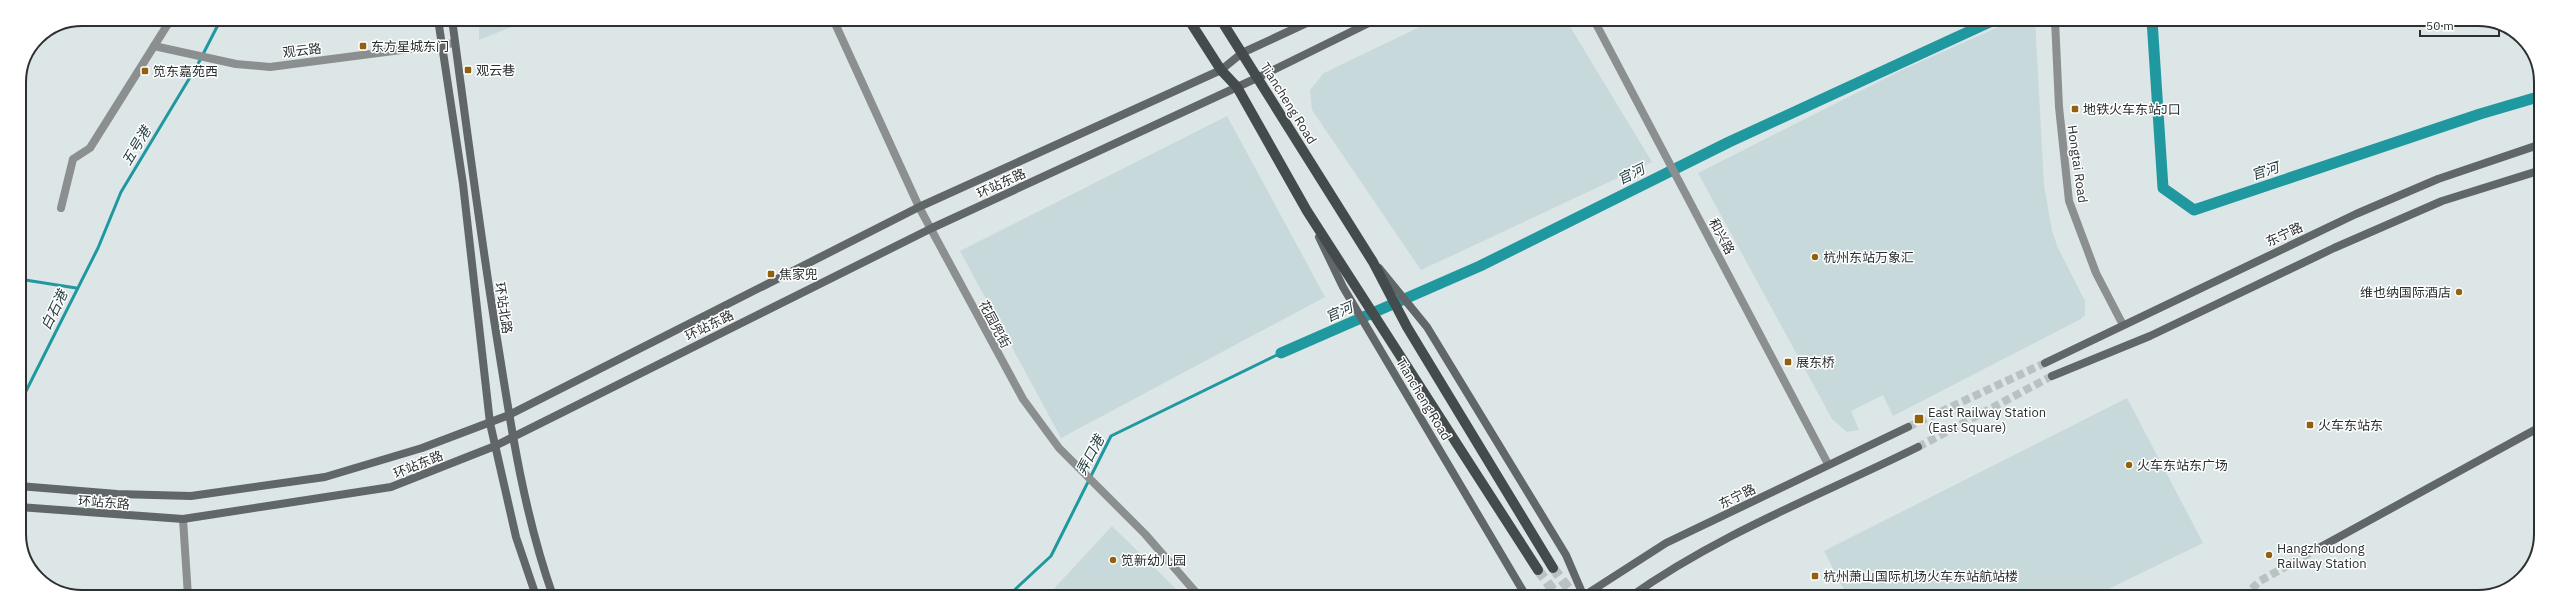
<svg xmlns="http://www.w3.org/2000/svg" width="2560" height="616" viewBox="0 0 2560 616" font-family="'IBM Plex Sans','Noto Sans SC',sans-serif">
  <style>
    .built { fill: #c7d9da }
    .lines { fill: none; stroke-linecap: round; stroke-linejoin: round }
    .stream { stroke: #20989f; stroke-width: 3 }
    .canal { stroke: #20989f; stroke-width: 11 }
    .secondary-tunnel { stroke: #b9c2c2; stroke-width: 8; stroke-dasharray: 8 4; stroke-linecap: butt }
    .primary-tunnel { stroke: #b9c2c2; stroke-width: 10; stroke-dasharray: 10 5; stroke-linecap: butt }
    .minor { stroke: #8b8f90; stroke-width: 8 }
    .tertiary { stroke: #8b8f90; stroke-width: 8 }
    .secondary { stroke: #616768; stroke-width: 8 }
    .primary { stroke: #444b4c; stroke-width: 10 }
    .poi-dot { fill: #92610f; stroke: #fff; stroke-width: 1.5 }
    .labels { text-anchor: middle; stroke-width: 3; stroke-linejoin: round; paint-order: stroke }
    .poi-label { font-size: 13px; fill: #2c3030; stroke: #fff; text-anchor: start }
    .street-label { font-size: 13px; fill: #2c3030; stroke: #fff }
    .water-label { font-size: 14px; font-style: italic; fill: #253e40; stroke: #fff }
    .rim { fill: none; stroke: #2c3030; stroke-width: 2 }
  </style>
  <rect width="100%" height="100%" fill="#dce6e7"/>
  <g class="built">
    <polygon points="479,19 531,19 479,40"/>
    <polygon points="1434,20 1566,20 1652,162 1421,270 1312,110 1310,90 1324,73"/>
    <polygon points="2035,20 2044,185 2052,231 2058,248 2085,301 2085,315 2081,319 1893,416 1883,395 1851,411 1859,430 1847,432 1832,419 1698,173 1902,70 2005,24"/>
    <polygon points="1227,116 1325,297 1061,438 960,251"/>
    <polygon points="2127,398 2203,543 2092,597 1848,597 1824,551"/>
    <polygon points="1112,526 1176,589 1174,596 1053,596 1050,593"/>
    <polygon points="2521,577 2516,584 2494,591"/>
  </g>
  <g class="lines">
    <g class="stream">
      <polyline points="19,279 76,288"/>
      <polyline points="19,405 98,248 121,192 198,64 221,19"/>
      <polyline points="1008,596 1051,556 1111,436 1281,353"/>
    </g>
    <g class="canal">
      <polyline points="2152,20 2163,188 2194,210 2480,114 2541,96"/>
      <polyline points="1281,353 1480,266 1729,142 1994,20"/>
    </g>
    <g class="secondary-tunnel">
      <polyline points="1908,427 2045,363"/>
      <polyline points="1918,447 2052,376"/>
      <polyline points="2243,597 2260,581 2317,549"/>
    </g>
    <g class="primary-tunnel">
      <polyline points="1553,568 1575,597"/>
      <polyline points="1538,570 1558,597"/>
    </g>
    <g class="minor">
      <polyline points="833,19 919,207 1023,399 1059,448 1145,534 1199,596"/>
      <polyline points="154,46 236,64 270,67 455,43"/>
      <polyline points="61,208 73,159 90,148 171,19"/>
      <polyline points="183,519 188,596"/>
    </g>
    <g class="tertiary">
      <polyline points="1594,20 1828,464"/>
      <polyline points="2055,20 2059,107 2069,201 2096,273 2123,325"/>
    </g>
    <g class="secondary">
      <polyline points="438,19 463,184 490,423 516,537 536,596"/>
      <path d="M 452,19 C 467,130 481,241 499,351 C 512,434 525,517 553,596"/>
      <polyline points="1319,237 1343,287 1526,596"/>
      <polyline points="1379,268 1427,327 1566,555 1584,597"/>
      <polyline points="2045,363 2356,214 2438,179 2541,144"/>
      <polyline points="2052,376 2150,336 2334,248 2442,201 2541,170"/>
      <polyline points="19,486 117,494 191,496 325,477 422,448 509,415 919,207 1221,70 1242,53 1313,20"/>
      <polyline points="19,507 183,519 391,487 495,446 932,228 1259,77 1375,20"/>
      <polyline points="2317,549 2540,427"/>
      <polyline points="1582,597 1666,543 1908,427"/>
      <path d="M 1630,597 C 1718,534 1821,495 1918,447"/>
    </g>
    <g class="primary">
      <polyline points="1189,20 1221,70 1237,87 1307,211 1538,570"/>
      <polyline points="1221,20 1373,262 1407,327 1553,568"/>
    </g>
  </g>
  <g class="poi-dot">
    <rect x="359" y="42" width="8" height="8" rx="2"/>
    <rect x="464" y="66" width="8" height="8" rx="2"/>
    <rect x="141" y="67" width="8" height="8" rx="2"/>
    <rect x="2071" y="105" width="8" height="8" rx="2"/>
    <circle cx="1815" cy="257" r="4"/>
    <rect x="767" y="270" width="8" height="8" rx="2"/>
    <circle cx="2459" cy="292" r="4"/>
    <rect x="1784" y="358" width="8" height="8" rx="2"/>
    <rect x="1914" y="414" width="10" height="10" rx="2"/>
    <rect x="2306" y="421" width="8" height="8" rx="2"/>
    <circle cx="2129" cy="465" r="4"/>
    <circle cx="2269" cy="555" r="4"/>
    <circle cx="1113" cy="560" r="4"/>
    <rect x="1811" y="572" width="8" height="8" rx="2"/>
  </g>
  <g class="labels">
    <g class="poi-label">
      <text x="371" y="51">东方星城东门</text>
      <text x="476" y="75">观云巷</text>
      <text x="153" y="76">笕东嘉苑西</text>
      <text x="2083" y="114">地铁火车东站J口</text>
      <text x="1823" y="262">杭州东站万象汇</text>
      <text x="779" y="279">焦家兜</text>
      <text x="2451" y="297" text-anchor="end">维也纳国际酒店</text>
      <text x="1796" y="367">展东桥</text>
      <text x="1928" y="417">East Railway Station<tspan x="1928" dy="15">(East Square)</tspan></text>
      <text x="2318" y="430">火车东站东</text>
      <text x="2137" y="470">火车东站东广场</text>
      <text x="2277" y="553">Hangzhoudong<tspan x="2277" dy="15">Railway Station</tspan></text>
      <text x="1121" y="565">笕新幼儿园</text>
      <text x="1823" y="581">杭州萧山国际机场火车东站航站楼</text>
    </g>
    <g class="street-label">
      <text transform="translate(302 50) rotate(-7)" y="5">观云路</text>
      <text transform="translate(1289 103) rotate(58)" y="5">Tiancheng Road</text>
      <text transform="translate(2078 164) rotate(82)" y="5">Hongtai Road</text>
      <text transform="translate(1001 183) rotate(-25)" y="5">环站东路</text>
      <text transform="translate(2284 234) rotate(-25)" y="5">东宁路</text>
      <text transform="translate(1722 236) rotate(62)" y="5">和兴路</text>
      <text transform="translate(504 308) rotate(81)" y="5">环站北路</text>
      <text transform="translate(995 324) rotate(62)" y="5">花园兜街</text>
      <text transform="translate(709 325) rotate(-26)" y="5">环站东路</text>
      <text transform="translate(1424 399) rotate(59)" y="5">Tiancheng Road</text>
      <text transform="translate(418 464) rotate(-22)" y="5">环站东路</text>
      <text transform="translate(1737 496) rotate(-26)" y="5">东宁路</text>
      <text transform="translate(104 502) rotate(4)" y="5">环站东路</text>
    </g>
    <g class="water-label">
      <text transform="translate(136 146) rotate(-59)" y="5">五号港</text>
      <text transform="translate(2265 171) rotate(-18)" y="5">官河</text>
      <text transform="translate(1631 174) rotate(-26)" y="5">官河</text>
      <text transform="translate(54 310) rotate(-64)" y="5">白石港</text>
      <text transform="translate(1339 312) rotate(-24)" y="5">官河</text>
      <text transform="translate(1090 455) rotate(-62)" y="5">弄口港</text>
    </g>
  </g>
  <path d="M0 0H2560V616H0ZM82 26H2478A56 56 0 0 1 2534 82V534A56 56 0 0 1 2478 590H82A56 56 0 0 1 26 534V82A56 56 0 0 1 82 26Z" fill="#fff" fill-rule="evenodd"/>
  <path class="rim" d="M82 26H2478A56 56 0 0 1 2534 82V534A56 56 0 0 1 2478 590H82A56 56 0 0 1 26 534V82A56 56 0 0 1 82 26Z"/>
  <path d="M2420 30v6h79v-6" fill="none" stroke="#2c3030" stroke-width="2"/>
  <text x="2426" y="30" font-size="12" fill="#2c3030" stroke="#ffffff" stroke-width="3" paint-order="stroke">50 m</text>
</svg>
